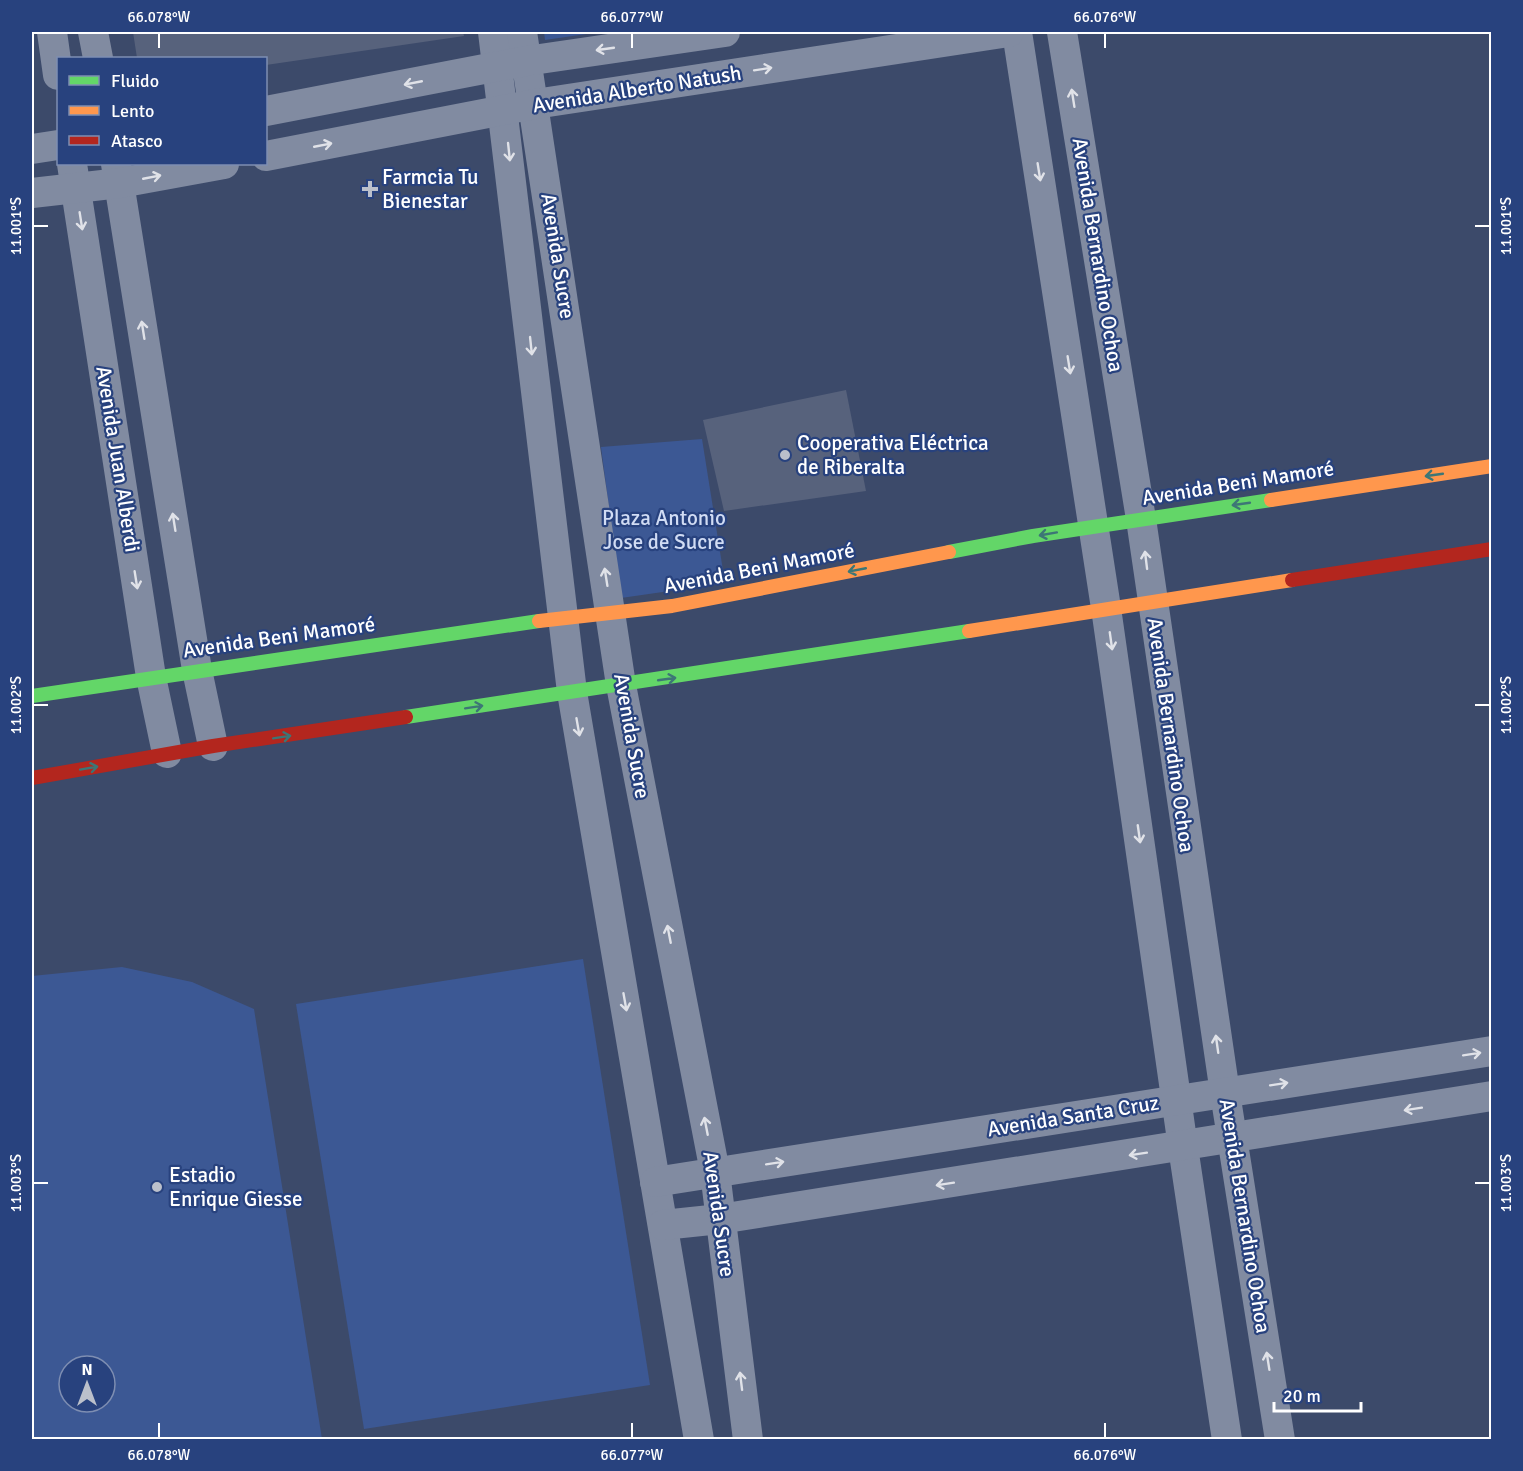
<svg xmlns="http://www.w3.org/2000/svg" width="1523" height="1471" viewBox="0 0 1523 1471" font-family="Signika,sans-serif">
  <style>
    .green { fill: #3c5894; fill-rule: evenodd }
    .building { fill: #57627c }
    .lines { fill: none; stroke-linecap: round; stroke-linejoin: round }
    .street { stroke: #818ba1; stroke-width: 30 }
    .fast { stroke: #63d668; stroke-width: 14 }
    .slow { stroke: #ff974d; stroke-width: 14 }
    .jam { stroke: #b3261e; stroke-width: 14 }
    .oneway { stroke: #e0e2e8 }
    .oneway2 { stroke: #3d7676 }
    .ticks { fill: none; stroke: #fff; stroke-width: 2 }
    .poi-dot { fill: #bbc0cb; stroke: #28427e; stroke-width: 2 }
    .labels { text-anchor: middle; stroke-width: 4.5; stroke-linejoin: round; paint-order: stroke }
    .street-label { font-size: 21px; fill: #fff; stroke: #28427e }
    .poi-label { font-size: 21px; fill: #fff; stroke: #28427e; text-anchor: start }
    .park-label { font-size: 21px; fill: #d1dcf4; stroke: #28427e }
    .neatline { fill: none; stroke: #fff; stroke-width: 2 }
    .ticks-label { font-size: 15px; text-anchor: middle; fill: #fff }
  </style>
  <rect width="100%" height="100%" fill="#3c4a6a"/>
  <g class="green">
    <polygon points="544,32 600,32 545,40"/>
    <polygon points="702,439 725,583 621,598 601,447"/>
    <polygon points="583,959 650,1385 364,1429 296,1004"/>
    <path d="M 122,967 L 192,982 L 254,1009 L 322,1439 L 32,1439 L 32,976 ZM 69,1366 L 105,1366 L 105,1402 L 69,1402 Z"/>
  </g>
  <g class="building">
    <polygon points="133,32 463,32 464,36 266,65 266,58 137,58"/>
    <polygon points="846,390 866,491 724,511 703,420"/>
  </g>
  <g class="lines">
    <g class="street">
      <polyline points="52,32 58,75"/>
      <polyline points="93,32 98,58"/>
      <polyline points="493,32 572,692 699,1440"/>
      <polyline points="522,32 621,685 715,1172 748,1440"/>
      <polyline points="1017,32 1106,608 1183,1147 1227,1440"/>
      <polyline points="1062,32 1141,519 1225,1093 1280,1440"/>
      <polyline points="266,111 526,61 725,32"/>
      <polyline points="32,149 58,145"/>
      <polyline points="266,156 535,104 1009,32"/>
      <polyline points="72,164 151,677 167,753"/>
      <polyline points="116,164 197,670 213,746"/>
      <polyline points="32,193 120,183 224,164"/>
      <polyline points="655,1182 1492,1051"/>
      <polyline points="663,1225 720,1219 1492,1096"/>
    </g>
    <g class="fast">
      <polyline points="949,552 1033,536 1271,500"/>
      <polyline points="32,696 539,621"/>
      <polyline points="406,717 969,631"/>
    </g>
    <g class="slow">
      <polyline points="1271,500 1492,466"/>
      <polyline points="539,621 672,606 949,552"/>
      <polyline points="969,631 1292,580"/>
    </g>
    <g class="jam">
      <polyline points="1292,580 1492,549"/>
      <polyline points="32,778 213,746 406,717"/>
    </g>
  </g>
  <defs><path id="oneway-shaft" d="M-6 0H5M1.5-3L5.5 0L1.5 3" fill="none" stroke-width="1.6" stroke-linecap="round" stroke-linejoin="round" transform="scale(1.5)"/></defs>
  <g class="oneway">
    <use href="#oneway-shaft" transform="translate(605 49) rotate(172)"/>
    <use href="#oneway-shaft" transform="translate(763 69) rotate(-9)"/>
    <use href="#oneway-shaft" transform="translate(413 83) rotate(169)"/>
    <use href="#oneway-shaft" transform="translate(1073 98) rotate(-99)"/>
    <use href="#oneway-shaft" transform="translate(323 145) rotate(-11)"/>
    <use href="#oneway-shaft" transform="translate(509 152) rotate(84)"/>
    <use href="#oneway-shaft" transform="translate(1039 172) rotate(81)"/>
    <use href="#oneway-shaft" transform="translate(152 177) rotate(-11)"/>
    <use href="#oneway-shaft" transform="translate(81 221) rotate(81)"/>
    <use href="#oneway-shaft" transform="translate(143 330) rotate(-99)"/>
    <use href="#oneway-shaft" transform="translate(531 346) rotate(84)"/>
    <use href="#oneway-shaft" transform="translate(1069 365) rotate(81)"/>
    <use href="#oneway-shaft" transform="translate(174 522) rotate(-99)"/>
    <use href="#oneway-shaft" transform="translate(1146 560) rotate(-97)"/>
    <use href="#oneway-shaft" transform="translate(606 577) rotate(-99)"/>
    <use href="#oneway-shaft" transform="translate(136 580) rotate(81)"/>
    <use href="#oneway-shaft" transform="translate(1111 641) rotate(82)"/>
    <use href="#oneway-shaft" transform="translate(578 727) rotate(80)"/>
    <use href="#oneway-shaft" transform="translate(1139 834) rotate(82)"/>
    <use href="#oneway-shaft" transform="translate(669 934) rotate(-101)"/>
    <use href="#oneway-shaft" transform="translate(625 1002) rotate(80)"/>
    <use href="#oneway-shaft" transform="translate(1217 1044) rotate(-98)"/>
    <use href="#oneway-shaft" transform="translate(1472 1054) rotate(-9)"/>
    <use href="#oneway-shaft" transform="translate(1279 1084) rotate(-9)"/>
    <use href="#oneway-shaft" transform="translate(1413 1109) rotate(171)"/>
    <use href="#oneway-shaft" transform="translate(706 1126) rotate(-101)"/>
    <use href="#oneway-shaft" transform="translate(1138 1154) rotate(171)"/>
    <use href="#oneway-shaft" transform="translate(775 1163) rotate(-9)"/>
    <use href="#oneway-shaft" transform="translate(945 1184) rotate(171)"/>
    <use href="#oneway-shaft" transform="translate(1268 1361) rotate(-99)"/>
    <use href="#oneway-shaft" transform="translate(741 1381) rotate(-97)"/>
  </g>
  <g class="oneway2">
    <use href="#oneway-shaft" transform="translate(1434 475) rotate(172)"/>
    <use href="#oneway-shaft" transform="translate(1241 504) rotate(172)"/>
    <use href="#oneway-shaft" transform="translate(1048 534) rotate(170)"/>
    <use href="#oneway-shaft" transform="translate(857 570) rotate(169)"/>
    <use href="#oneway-shaft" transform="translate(667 679) rotate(-8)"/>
    <use href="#oneway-shaft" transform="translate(474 707) rotate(-9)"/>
    <use href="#oneway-shaft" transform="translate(282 737) rotate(-9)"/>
    <use href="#oneway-shaft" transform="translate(89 768) rotate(-10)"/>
  </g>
  <path class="ticks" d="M 159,33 L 159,48M 632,33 L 632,48M 1105,33 L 1105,48M 33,226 L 48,226M 1475,226 L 1490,226M 33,705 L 48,705M 1475,705 L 1490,705M 33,1183 L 48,1183M 1475,1183 L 1490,1183M 159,1423 L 159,1438M 632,1423 L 632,1438M 1105,1423 L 1105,1438"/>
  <g class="poi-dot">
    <path d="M367 180h6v6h6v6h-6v6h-6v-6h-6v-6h6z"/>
    <circle cx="785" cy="455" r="6"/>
    <circle cx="157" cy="1187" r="6"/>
  </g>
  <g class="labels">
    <g class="street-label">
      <text transform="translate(637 89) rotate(-9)" y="7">Avenida Alberto Natush</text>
      <text transform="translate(1098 255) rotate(81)" y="7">Avenida Bernardino Ochoa</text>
      <text transform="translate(558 256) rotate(81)" y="7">Avenida Sucre</text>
      <text transform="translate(118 459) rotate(81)" y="7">Avenida Juan Alberdi</text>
      <text transform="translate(1238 483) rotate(-9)" y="7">Avenida Beni Mamoré</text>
      <text transform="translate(759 568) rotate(-11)" y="7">Avenida Beni Mamoré</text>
      <text transform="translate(279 637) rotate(-8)" y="7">Avenida Beni Mamoré</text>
      <text transform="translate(1171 735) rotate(82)" y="7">Avenida Bernardino Ochoa</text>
      <text transform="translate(632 736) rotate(80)" y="7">Avenida Sucre</text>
      <text transform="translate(1073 1116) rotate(-9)" y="7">Avenida Santa Cruz</text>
      <text transform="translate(719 1214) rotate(82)" y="7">Avenida Sucre</text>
      <text transform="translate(1245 1216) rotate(81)" y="7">Avenida Bernardino Ochoa</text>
    </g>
    <g class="poi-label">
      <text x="382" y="184">Farmcia Tu<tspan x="382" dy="24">Bienestar</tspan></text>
      <text x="797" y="450">Cooperativa Eléctrica<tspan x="797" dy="24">de Riberalta</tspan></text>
      <text x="169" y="1182">Estadio<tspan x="169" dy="24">Enrique Giesse</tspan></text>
    </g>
    <g class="park-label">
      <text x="664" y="525">Plaza Antonio<tspan x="664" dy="24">Jose de Sucre</tspan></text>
    </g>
  </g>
  <rect width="1523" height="1471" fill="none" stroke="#28427e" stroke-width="66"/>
  <rect x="57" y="57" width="210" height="108" fill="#28427e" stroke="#7e8eb2" stroke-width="1.5"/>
  <rect x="69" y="76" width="30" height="9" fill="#63d668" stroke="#7e8eb2" stroke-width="1.5"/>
  <text x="111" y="87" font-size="18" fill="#ffffff">Fluido</text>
  <rect x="69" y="106" width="30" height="9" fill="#ff974d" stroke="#7e8eb2" stroke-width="1.5"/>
  <text x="111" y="117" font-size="18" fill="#ffffff">Lento</text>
  <rect x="69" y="136" width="30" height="9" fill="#b3261e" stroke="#7e8eb2" stroke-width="1.5"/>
  <text x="111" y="147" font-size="18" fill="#ffffff">Atasco</text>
  <g transform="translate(87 1384)"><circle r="28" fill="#28427e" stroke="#7e8eb2" stroke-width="1.5"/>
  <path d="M0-4.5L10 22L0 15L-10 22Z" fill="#bbc0cb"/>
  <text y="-9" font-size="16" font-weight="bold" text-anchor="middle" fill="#ffffff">N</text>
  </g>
  <path d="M1274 1402v9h87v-9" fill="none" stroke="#ffffff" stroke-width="3"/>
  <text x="1283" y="1402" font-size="18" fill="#ffffff" stroke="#28427e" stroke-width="4.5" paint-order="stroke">20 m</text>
  <rect x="33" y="33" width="1457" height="1405" class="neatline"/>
  <g class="ticks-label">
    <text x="159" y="22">66.078°W</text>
    <text x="632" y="22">66.077°W</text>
    <text x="1105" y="22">66.076°W</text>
    <text transform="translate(16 226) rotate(-90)" y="5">11.001°S</text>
    <text transform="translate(1506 226) rotate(-90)" y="5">11.001°S</text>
    <text transform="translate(16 705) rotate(-90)" y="5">11.002°S</text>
    <text transform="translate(1506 705) rotate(-90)" y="5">11.002°S</text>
    <text transform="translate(16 1183) rotate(-90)" y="5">11.003°S</text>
    <text transform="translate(1506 1183) rotate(-90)" y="5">11.003°S</text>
    <text x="159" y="1460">66.078°W</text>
    <text x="632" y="1460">66.077°W</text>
    <text x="1105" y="1460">66.076°W</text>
  </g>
</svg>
